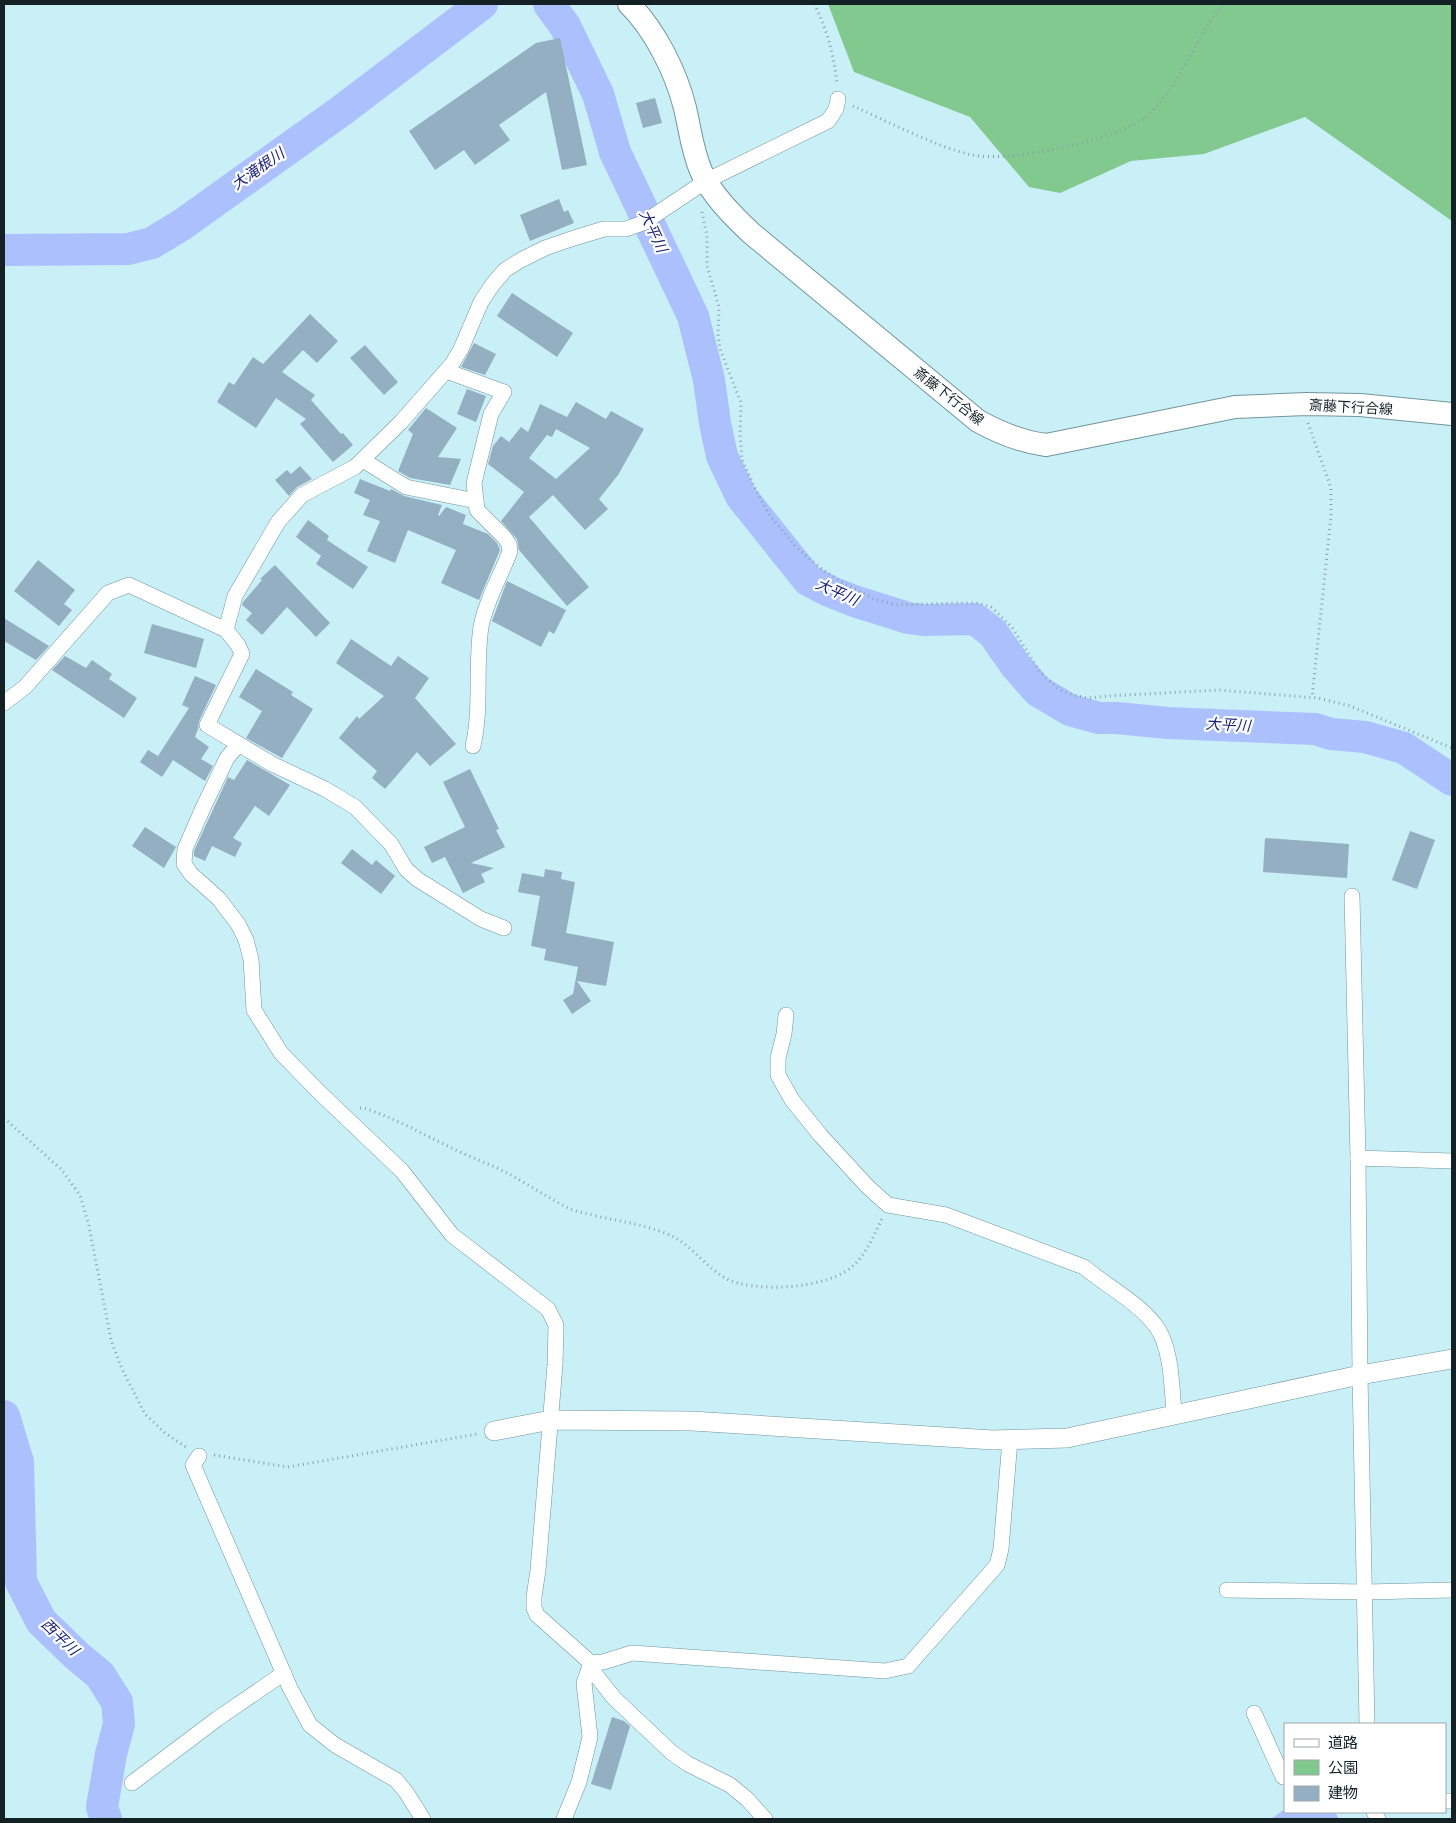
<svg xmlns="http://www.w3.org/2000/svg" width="1456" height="1823" viewBox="0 0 1456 1823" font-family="Mulish,'Noto Sans JP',sans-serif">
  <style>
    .green { fill: #82c990 }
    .water { fill: #adc0fe }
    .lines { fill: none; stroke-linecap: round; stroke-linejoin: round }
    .river { stroke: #adc0fe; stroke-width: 32 }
    .building { fill: #95afc2; fill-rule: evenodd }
    .minor-casing { stroke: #72959c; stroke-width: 16 }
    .tertiary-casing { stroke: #72959c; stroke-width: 20 }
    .secondary-casing { stroke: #72959c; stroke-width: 24 }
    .path { stroke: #87a4aa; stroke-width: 3; stroke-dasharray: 1 4; stroke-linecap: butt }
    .minor { stroke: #fff; stroke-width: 15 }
    .tertiary { stroke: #fff; stroke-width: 19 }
    .secondary { stroke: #fff; stroke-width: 22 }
    .labels { text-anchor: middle; stroke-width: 4.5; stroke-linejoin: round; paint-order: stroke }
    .street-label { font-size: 14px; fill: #132124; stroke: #fff }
    .water-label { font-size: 15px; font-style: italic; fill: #1c2278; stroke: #fff }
  </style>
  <rect width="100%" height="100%" fill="#c9eff7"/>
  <polygon class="green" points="828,4 1452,4 1452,221 1305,117 1204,154 1131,161 1060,193 1029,187 970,117 854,72"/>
  <polygon class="water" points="1285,1809 1285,1812 1335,1812 1339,1819 1271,1819"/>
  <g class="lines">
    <g class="river">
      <polyline points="549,4 565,26 598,94 615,152 693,316 709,380 715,423 722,456 741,496 808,580 829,591 854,601 908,618 923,620 975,619 993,633 1016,666 1038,691 1070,710 1099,718 1116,718 1168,723 1315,729 1331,734 1365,737 1404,748 1452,780"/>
      <polyline points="4,250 128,249 152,243 183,224 341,111 482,4"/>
      <polyline points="4,1416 18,1462 21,1582 41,1621 76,1655 100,1675 117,1702 119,1724 111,1754 102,1807 106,1819"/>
    </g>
  </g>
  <g class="building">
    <polygon points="560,38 587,165 562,170 546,92 499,125 510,140 475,165 464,150 435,170 409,131 536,43"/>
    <polygon points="655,98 662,123 643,128 636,103"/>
    <polygon points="559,199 564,212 568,210 574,223 530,241 520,215"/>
    <polygon points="512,293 573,333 557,357 497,316"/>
    <polygon points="310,314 338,341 317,363 303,350 282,372 315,395 311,400 341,434 343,433 353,445 333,462 300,424 306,419 276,398 256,428 217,402 229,382 234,385 253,357 263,364"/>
    <polygon points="474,343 496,354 485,375 461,367"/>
    <polygon points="365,345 398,382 384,395 350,358"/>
    <polygon points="467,389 486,396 476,422 457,414"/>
    <path d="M 576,402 L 606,419 L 611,411 L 644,429 L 618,475 L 599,499 L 608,509 L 585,530 L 553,495 L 529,517 L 589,587 L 567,606 L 519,550 L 517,539 L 501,521 L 524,492 L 488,464 L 493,446 L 501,436 L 509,442 L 521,427 L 528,432 L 540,404 L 567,417 ZM 556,429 L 590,448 L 556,479 L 529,458 L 547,435 L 552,437 Z"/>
    <polygon points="426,408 457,428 438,457 461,459 450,485 410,478 398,471 413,434 408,430"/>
    <polygon points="300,466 312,479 297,487 289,496 275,480 287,470 291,474"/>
    <polygon points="360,479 390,491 391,489 404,496 442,505 438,515 439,516 446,507 466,515 463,524 488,534 497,543 500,550 479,600 441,583 456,550 408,530 395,563 367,551 380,521 363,515 370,500 354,493"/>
    <polygon points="308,520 329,536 327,540 368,567 353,589 316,564 321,556 296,537"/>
    <polygon points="38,560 75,590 64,604 72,610 59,626 14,591"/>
    <polygon points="275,565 330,623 316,637 287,607 262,635 246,620 252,613 242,605 243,602 262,580 260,579"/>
    <polygon points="507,581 566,610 554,634 549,631 541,647 492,621"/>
    <polygon points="4,618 49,646 36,660 4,641"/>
    <polygon points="152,624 204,639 196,668 144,653"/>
    <polygon points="351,639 391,666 398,656 429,678 415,698 456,744 430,766 417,752 385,789 372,778 377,771 339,738 357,716 359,719 384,696 336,663"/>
    <polygon points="65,656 86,668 92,660 112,674 109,679 137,698 124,718 52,670"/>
    <polygon points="256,669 293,692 291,695 313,709 282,758 246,738 262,711 239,697"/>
    <polygon points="195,676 216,685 199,721 198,729 195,737 209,747 201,759 213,766 205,781 173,760 162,777 140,762 148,750 158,756 189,708 182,705"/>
    <polygon points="247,760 290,785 269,816 255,806 233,838 242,843 235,857 212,846 205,861 194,856 194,851 228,777 234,780"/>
    <polygon points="470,769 499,829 496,830 505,847 471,863 494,868 481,874 485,882 463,893 445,857 432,863 424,847 465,827 443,782"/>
    <polygon points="145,827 176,847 164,868 132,846"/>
    <polygon points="1410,831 1435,840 1417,889 1392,880"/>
    <polygon points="1265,838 1349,844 1347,878 1263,872"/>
    <polygon points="352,849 372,865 376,860 395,876 381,894 341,863"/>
    <polygon points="545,869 562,872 561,879 575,882 566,933 614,942 606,986 577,981 591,1001 572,1014 563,1000 573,994 578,967 544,960 546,949 531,946 540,896 518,892 522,873 544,877"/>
    <polygon points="612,1717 624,1721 630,1726 611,1790 591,1784"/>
  </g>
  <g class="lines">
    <defs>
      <g id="minor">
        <path d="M 446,371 L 504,392 L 491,414 L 474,483 L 477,510 L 504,537 L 509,544 L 510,551 C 501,576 486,600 481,627 C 475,666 482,707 473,746"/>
        <polyline points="363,460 406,487 476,501"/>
        <polyline points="226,630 235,596 278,522 302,495 355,467 401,422 452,364 461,349 481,302 493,284 505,270 521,260 545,248 574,238 604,229 626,229 643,223 706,181 828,121 836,109 838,99"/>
        <polyline points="4,703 25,687 108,593 129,585 226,630 238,645 242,654 207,725 272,764 325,789 355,807 391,844 406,869 417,879 481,919 504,928"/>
        <polyline points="238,745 227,758 203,808 185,849 184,864 191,874 219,899 238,924 246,940 251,959 254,1010 281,1053 319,1092 402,1171 452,1235 548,1309 556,1325 555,1365 538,1570 534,1597 534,1608 537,1615 591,1663 603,1662 632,1653 885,1671 908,1666 997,1565 1001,1549 1010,1440"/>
        <polyline points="1352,896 1358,1158"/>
        <path d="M 786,1015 L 784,1034 L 778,1058 L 778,1075 L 792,1100 L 821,1136 L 868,1187 L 888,1205 L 946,1215 L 1084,1267 C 1105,1285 1139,1303 1155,1325 C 1172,1346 1172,1389 1174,1415"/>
        <polyline points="199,1456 193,1465 290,1688 310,1725 335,1745 396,1780 406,1792 423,1819"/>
        <polyline points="1227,1590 1365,1592 1452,1590"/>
        <polyline points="591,1663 595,1674 614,1698 671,1752 688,1764 730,1785 747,1799 765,1819"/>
        <polyline points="1254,1713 1283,1777 1285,1776"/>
        <polyline points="1367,1724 1360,1375 1358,1158 1452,1161"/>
        <polyline points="132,1783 217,1719 284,1673"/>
        <polyline points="1445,1801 1452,1801"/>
        <polyline points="1374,1812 1378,1819"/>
        <polyline points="564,1819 579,1782 590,1737 584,1683 591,1663"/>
      </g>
      <polyline id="tertiary" points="494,1431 551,1420 692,1421 993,1440 1067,1438 1360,1375 1452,1359"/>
      <path id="secondary" d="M 629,4 C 655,30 676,72 685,108 C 690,129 692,150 701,171 C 711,194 732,215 751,233 L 978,421 C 1000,433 1021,442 1046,445 L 1235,407 L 1306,404 L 1360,405 L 1452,414"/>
    </defs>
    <use href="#minor" class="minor-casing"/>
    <use href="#tertiary" class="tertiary-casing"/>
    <use href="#secondary" class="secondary-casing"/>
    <g class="path">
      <path d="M 814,4 C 827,28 834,56 837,84"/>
      <path d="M 853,106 C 889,122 934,146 972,155 C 1009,163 1118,140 1147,116 C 1153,110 1160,103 1165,96 C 1188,68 1199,30 1224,4"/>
      <polyline points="702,212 707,236 707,266 719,307 718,334 720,349 741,403 740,434 742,459 754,486 768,513 795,546 823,570 845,584 874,599 896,605 960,603 979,603 991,607 1012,627 1040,672 1059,689 1073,695 1088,698 1108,696 1218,690 1318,698 1350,706 1452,748"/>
      <polyline points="1308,423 1331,488 1331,516 1312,698"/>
      <path d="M 360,1108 L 364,1108 C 397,1119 428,1137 460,1152 C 477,1160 495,1166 511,1175 C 531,1186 550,1199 570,1209 C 577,1212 585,1213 592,1215 C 617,1221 642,1224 665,1233 C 690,1242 703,1265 725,1278 C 754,1294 831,1289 855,1264 C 867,1252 874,1235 882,1219"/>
      <polyline points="4,1118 61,1169 80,1195 89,1226 111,1340 122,1369 145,1414 165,1433 186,1447"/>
      <polyline points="214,1455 288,1467 477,1434"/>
    </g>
    <use href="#minor" class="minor"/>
    <use href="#tertiary" class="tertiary"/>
    <use href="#secondary" class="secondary"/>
  </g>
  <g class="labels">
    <g class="street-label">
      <text transform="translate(949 396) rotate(38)" y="5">斎藤下行合線</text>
      <text transform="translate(1351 407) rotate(3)" y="5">斎藤下行合線</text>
    </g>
    <g class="water-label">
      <text transform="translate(258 169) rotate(-35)" y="5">大滝根川</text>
      <text transform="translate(653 231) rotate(65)" y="5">大平川</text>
      <text transform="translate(837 592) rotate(24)" y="5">大平川</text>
      <text transform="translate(1228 725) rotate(3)" y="5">大平川</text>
      <text transform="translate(60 1637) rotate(44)" y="5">西平川</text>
    </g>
  </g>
  <rect width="1456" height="1823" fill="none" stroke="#132124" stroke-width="10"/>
  <rect x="1284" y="1723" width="162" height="90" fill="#ffffff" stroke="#a1a6a7"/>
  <rect x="1294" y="1739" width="25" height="8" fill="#ffffff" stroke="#a1a6a7"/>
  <text x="1328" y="1748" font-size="15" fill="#132124">道路</text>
  <rect x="1294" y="1760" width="25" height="15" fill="#82c990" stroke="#a1a6a7"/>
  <text x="1328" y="1773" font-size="15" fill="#132124">公園</text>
  <rect x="1294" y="1786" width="25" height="15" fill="#95afc2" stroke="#a1a6a7"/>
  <text x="1328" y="1798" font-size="15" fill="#132124">建物</text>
</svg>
